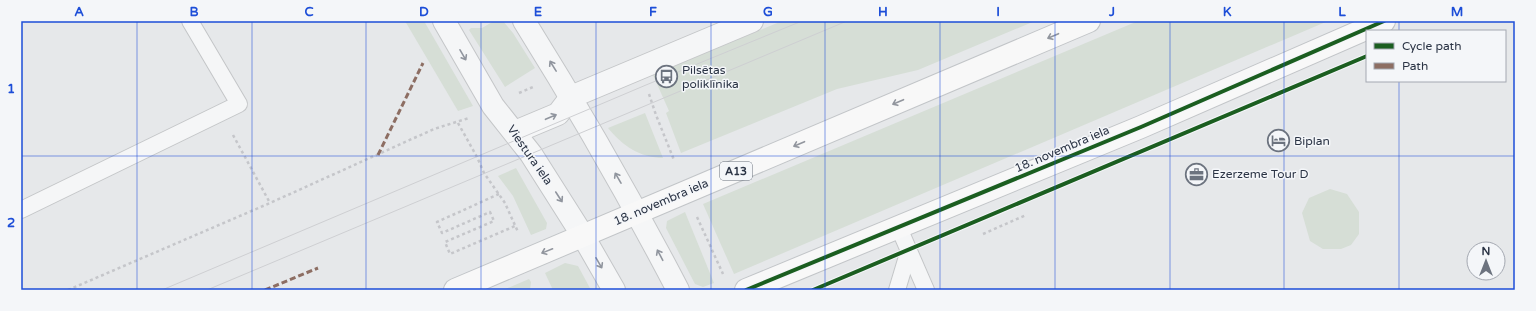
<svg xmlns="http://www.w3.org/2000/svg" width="1536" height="311" viewBox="0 0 1536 311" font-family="'Varela Round',sans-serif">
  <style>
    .green { fill: #d6ded6 }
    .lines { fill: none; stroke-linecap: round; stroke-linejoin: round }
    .service-casing { stroke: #c4c6c8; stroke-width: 18 }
    .minor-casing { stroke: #c4c6c8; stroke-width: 24 }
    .tertiary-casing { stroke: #c4c6c8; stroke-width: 24 }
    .primary-casing { stroke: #c2c5c8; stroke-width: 24 }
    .path { stroke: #c5c6ca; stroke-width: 2.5; stroke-dasharray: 3 3; stroke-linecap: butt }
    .service { stroke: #f5f6f7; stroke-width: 16 }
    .minor { stroke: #f5f6f7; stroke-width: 22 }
    .tertiary { stroke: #f5f6f7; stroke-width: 22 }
    .primary { stroke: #f8f8f8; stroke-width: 22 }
    .tram { stroke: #cecfd2; stroke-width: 1 }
    .quiet { stroke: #8d6e63; stroke-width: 3; stroke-dasharray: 6 3; stroke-linecap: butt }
    .cycleway-casing { stroke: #f4f6f9; stroke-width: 6 }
    .cycleway { stroke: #1b5e20; stroke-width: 4 }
    .oneway { stroke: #92969e }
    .oneway2 { stroke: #90959e }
    .grid { fill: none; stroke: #1d4ed8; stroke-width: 1; stroke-opacity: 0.55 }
    .labels { text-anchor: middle; stroke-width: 3; stroke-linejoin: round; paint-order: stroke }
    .shield { fill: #f4f6f9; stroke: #676e7b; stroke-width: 1 }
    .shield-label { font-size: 11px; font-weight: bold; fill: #2b3445 }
    .poi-label { font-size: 12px; fill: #2b3445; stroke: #f4f6f9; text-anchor: start }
    .street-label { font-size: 12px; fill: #2b3445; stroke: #f4f6f9 }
    .neatline { fill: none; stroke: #1d4ed8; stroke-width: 1.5 }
    .grid-label { font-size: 13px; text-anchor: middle; font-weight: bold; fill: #1d4ed8 }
  </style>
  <rect width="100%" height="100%" fill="#e6e8ea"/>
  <g class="green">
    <polygon points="405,21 424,21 473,106 458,111"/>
    <polygon points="494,21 503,21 513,33 535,68 505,87 469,30 471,28 482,28"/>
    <polygon points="782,21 1035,21 918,70 837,89 681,153 666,113 669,111 653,75"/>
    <polygon points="1138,21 1328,21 734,274 703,204"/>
    <path d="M 645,113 L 663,158 C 639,157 624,147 608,128 Z"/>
    <polygon points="516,168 547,223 546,229 531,235 513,196 498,176"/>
    <polygon points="1330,189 1347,194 1359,212 1359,234 1351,245 1341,249 1323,249 1310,241 1302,213 1309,198"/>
    <polygon points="685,212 714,283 703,287 695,284 666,228 667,221"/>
    <polygon points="565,263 578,266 591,290 553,290 545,273"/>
    <polygon points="529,279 531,282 530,290 503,290"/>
  </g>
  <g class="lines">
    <defs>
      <g id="service">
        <polyline points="21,210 239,104 190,21"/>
        <polyline points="899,228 926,290"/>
        <polyline points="897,290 909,250"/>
      </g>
      <polyline id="minor" points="515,132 558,114 571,97 752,21"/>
      <g id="tertiary">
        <polyline points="444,21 493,106 531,154 583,236 614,290"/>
        <path d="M 524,21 C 579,109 630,198 678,290"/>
      </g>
      <g id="primary">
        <polyline points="455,290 1089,21"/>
        <polyline points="746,290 1141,127 1384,21"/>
      </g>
    </defs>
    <use href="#service" class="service-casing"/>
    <use href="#minor" class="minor-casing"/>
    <use href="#tertiary" class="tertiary-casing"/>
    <use href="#primary" class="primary-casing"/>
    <g class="path">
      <polyline points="519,93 533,87"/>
      <polyline points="649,94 656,115 674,160"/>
      <polyline points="458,123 477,157 484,173 505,203 518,232"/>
      <polyline points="233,135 270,203"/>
      <polyline points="499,194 437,222 442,233 490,212 494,221 445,242 450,254 515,226"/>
      <polyline points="697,217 723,274"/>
      <polyline points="983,234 1026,215"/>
      <polyline points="68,290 270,203 434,129 469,118"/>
    </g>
    <use href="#service" class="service"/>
    <use href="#minor" class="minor"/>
    <use href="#tertiary" class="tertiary"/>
    <use href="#primary" class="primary"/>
    <g class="tram">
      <polyline points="162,290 646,85 802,21"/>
      <polyline points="207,290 847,21"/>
    </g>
    <g class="quiet">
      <polyline points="378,155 423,63"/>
      <polyline points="265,290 318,268"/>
    </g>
    <defs>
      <g id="cycleway">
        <polyline points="746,290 1141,127 1384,21"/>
        <polyline points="813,290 1367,56"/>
      </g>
    </defs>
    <use href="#cycleway" class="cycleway-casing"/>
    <use href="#cycleway" class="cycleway"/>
  </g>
  <defs><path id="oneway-shaft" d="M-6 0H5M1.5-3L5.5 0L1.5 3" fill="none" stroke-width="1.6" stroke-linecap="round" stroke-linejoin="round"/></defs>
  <g class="oneway">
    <use href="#oneway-shaft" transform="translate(1053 36) rotate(157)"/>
    <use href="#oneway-shaft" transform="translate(898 102) rotate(157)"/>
    <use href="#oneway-shaft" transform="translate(799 144) rotate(157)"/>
    <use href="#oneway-shaft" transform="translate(547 251) rotate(158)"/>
  </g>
  <g class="oneway2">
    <use href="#oneway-shaft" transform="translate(463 55) rotate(60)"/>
    <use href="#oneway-shaft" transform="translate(553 66) rotate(-122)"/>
    <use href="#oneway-shaft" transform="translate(551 117) rotate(-23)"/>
    <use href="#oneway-shaft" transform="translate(618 178) rotate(-120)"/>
    <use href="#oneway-shaft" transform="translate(559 197) rotate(57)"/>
    <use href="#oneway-shaft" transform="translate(660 255) rotate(-118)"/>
    <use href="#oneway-shaft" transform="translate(599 263) rotate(60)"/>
  </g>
  <path class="grid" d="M 137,21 L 137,290M 252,21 L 252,290M 366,21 L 366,290M 481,21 L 481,290M 596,21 L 596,290M 711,21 L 711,290M 825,21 L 825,290M 940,21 L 940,290M 1055,21 L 1055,290M 1170,21 L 1170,290M 1284,21 L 1284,290M 1399,21 L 1399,31M 1399,81 L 1399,290M 21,156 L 1515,156"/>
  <defs>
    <symbol id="bus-ring" viewBox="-11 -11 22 22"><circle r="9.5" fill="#f4f6f9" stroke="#6c737f" stroke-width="1.5"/><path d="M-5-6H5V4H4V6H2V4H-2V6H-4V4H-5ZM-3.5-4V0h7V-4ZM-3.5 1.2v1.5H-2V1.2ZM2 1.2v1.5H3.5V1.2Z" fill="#6c737f"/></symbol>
    <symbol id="hotel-ring" viewBox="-11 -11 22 22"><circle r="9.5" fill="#f4f6f9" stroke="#6c737f" stroke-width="1.5"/><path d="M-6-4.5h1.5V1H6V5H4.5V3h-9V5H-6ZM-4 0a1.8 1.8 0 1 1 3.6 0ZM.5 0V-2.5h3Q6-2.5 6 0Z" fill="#6c737f"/></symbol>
    <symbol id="office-ring" viewBox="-11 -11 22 22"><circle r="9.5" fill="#f4f6f9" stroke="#6c737f" stroke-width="1.5"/><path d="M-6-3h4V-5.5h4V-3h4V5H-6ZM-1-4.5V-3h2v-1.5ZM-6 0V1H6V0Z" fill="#6c737f"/></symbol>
  </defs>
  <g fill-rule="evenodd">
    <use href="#bus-ring" x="654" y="64" width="25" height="25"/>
    <use href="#hotel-ring" x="1266" y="128" width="25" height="25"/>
    <use href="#office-ring" x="1184" y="162" width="25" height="25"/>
  </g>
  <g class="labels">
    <rect class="shield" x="720" y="162" width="32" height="18" rx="3"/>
    <g class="shield-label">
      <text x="736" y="175">A13</text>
    </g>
    <g class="poi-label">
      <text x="682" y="74">Pilsētas<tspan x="682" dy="14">poliklīnika</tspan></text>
      <text x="1294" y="145">Biplan</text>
      <text x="1212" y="178">Ezerzeme Tour D</text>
    </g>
    <g class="street-label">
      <text transform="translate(1062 149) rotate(-23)" y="4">18. novembra iela</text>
      <text transform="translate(530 155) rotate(55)" y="4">Viestura iela</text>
      <text transform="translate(661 202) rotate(-23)" y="4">18. novembra iela</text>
    </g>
  </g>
  <rect width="1536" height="311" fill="none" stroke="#f4f6f9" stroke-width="44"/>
  <rect x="1366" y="30" width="140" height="52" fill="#f4f6f9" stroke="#a4a8b1"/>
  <rect x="1374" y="43" width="20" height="6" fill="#1b5e20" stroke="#a4a8b1"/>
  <text x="1402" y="50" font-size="12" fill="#2b3445">Cycle path</text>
  <rect x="1374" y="63" width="20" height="6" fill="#8d6e63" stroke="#a4a8b1"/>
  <text x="1402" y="70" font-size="12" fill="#2b3445">Path</text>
  <g transform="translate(1486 261)"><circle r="19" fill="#f4f6f9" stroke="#a4a8b1"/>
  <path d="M0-3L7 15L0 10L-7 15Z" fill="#6c737f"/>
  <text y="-6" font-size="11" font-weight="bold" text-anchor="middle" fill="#2b3445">N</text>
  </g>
  <rect x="22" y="22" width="1492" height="267" class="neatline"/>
  <g class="grid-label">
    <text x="79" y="16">A</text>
    <text x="194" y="16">B</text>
    <text x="309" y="16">C</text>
    <text x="424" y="16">D</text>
    <text x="538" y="16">E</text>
    <text x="653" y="16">F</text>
    <text x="768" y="16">G</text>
    <text x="883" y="16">H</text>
    <text x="998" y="16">I</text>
    <text x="1112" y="16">J</text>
    <text x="1227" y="16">K</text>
    <text x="1342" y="16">L</text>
    <text x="1457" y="16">M</text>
    <text x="11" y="93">1</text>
    <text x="11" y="227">2</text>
  </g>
</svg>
